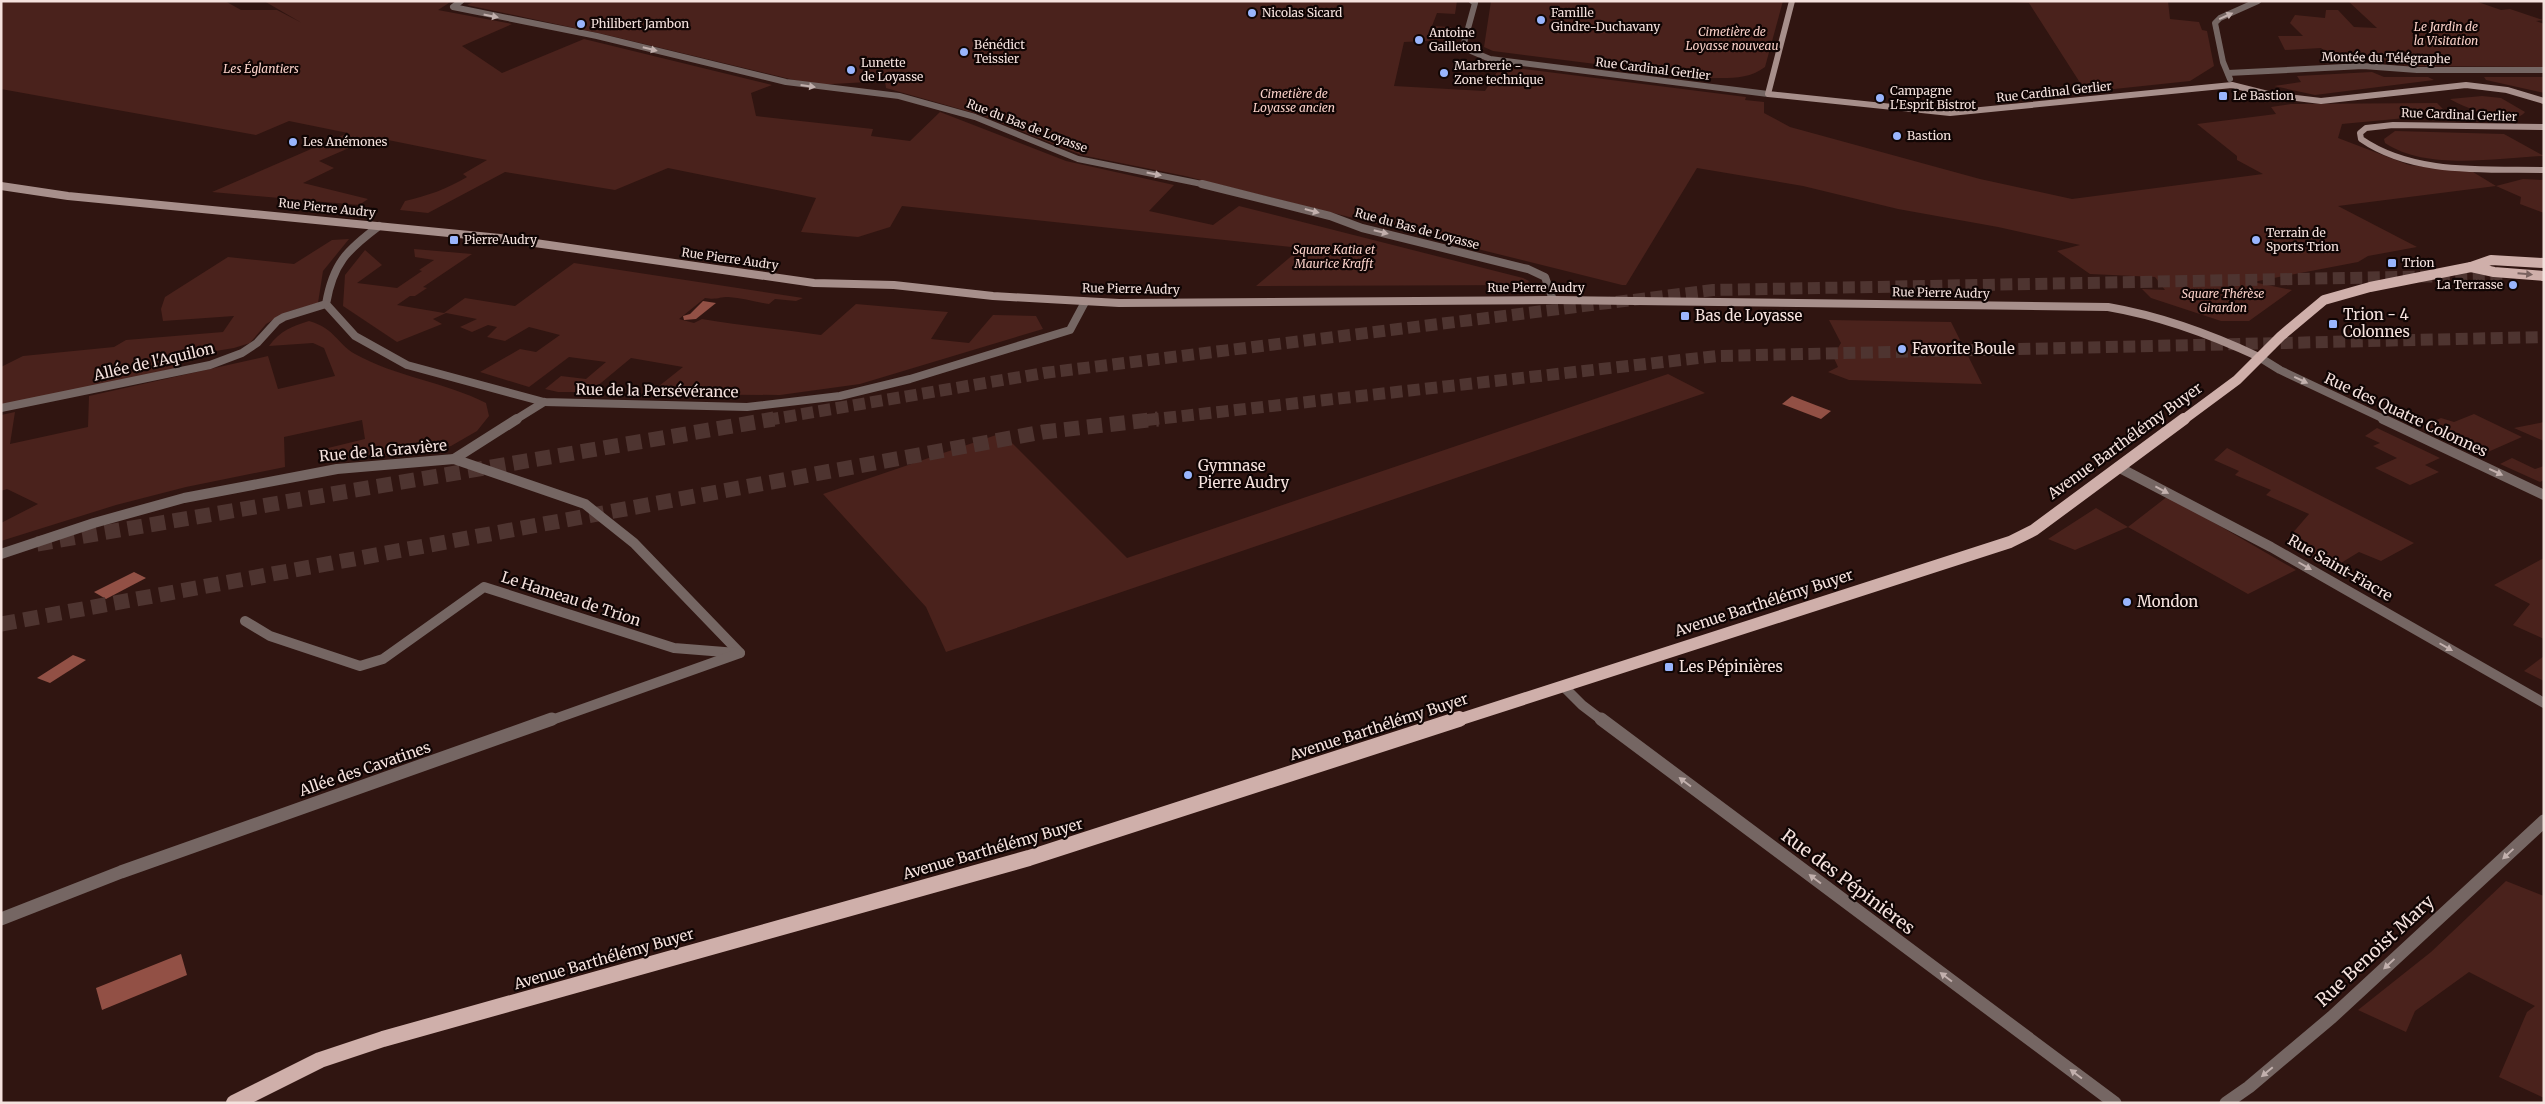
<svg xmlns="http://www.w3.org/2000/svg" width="2545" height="1104" viewBox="0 0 2545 1104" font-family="Merriweather,serif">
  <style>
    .green { fill: #4a221c }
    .water { fill: #925045 }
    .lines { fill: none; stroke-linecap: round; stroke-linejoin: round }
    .highway-tunnel-far1 { stroke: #4e3430; stroke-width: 12; stroke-dasharray: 12 5.5; stroke-linecap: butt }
    .highway-tunnel { stroke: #4e3430; stroke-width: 15; stroke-dasharray: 15 8; stroke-linecap: butt }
    .street-far3 { stroke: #756663; stroke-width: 6 }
    .street-far2 { stroke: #756663; stroke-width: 8 }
    .street-far1 { stroke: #756663; stroke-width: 10 }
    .street { stroke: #756663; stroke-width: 13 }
    .secondary-far1 { stroke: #a78f8b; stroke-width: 6 }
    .secondary { stroke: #a78f8b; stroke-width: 8 }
    .primary-far2 { stroke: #cfafaa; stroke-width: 10 }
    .primary-far1 { stroke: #cfafaa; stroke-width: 12 }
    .primary { stroke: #cfafaa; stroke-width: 16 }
    .oneway { fill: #c2b0ad }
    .oneway2 { fill: #79625f }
    .poi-dot { fill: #99b5fd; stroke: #100504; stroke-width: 2 }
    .labels { text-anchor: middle; stroke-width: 4.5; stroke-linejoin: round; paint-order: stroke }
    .far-poi-label { font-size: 12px; fill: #f5e2de; stroke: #100504; text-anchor: start }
    .far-park-label { font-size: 12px; font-style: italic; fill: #f9d0c8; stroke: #100504 }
    .far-street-label { font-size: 12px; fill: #f5e2de; stroke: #100504 }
    .poi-label { font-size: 15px; fill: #f5e2de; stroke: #100504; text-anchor: start }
    .street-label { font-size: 15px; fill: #f5e2de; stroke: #100504 }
    .near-street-label { font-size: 18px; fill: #f5e2de; stroke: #100504 }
  </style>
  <rect width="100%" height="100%" fill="#301511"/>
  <g class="green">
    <path d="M 1,1 L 225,1 L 241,10 L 277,10 L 302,23 L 264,1 L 452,1 L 438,10 L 512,24 L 462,46 L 502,73 L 584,39 L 772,85 L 751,93 L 756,116 L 873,129 L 871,136 L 910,141 L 940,112 L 1066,161 L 1174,185 L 1149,211 L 1213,225 L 1239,206 L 1523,278 L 1529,281 L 1527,285 L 1256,286 L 1301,248 L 902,206 L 890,227 L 858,237 L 801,232 L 816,198 L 668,168 L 615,190 L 505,172 L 428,213 L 400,210 L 405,201 C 427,196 447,189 467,177 L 463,174 L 487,160 L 388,140 L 370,148 L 356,145 L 319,161 L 334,168 L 303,183 L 368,199 L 359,205 L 212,192 L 348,133 L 289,121 L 256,135 L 1,89 Z"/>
    <polygon points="475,1 1457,1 1455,14 1437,13 1432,26 1451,27 1447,40 1404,42 1394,86 1485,91 1501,66 1746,97 1745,100 1764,102 1764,113 1790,127 1980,179 2072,199 2263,174 2237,160 2237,156 2197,124 2276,114 2271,107 2291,104 2437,103 2448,114 2342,124 2338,138 2409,165 2473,172 2496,186 2523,179 2544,180 2544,213 2520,204 2521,197 2496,186 2338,206 2417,247 2368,256 2358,262 2253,282 2292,290 2249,321 2221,321 2151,298 2142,289 2165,290 2155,277 2090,274 2057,251 2080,245 1998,227 1898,209 1803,186 1697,168 1626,285 1622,285 1185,176 1081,155 981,115 886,88 885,81 815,85 607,35 467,5"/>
    <path d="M 1491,1 L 1783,1 L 1765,67 C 1748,80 1727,78 1707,78 L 1493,51 L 1484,47 Z"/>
    <polygon points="1999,1 2168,1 2170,19 2199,22 2202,30 2207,31 2214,66 2190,81 2086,92 2029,3"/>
    <polygon points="2348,1 2480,1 2478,2 2501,10 2510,9 2543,20 2536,21 2544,24 2544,67 2411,66 2331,57 2321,48 2285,50 2278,36 2303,36 2290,23 2295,15 2325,18 2326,10 2338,10 2354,27 2377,28"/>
    <polygon points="2372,72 2384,77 2428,77 2434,80 2315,95 2274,86 2301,82 2297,76"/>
    <polygon points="2484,77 2544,77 2544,93 2486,80"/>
    <path d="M 2482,96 L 2501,98 L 2525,112 C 2513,128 2463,107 2450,99 Z"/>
    <path d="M 2395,131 L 2504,134 L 2544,156 C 2496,158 2427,171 2385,143 L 2384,139 Z"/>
    <polygon points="349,239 323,271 318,303 287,312 266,324 250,343 234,348 179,357 173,369 1,405 1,367 23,356 114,347 126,340 223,332 234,316 163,321 161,309 165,297 228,257 294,264 332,240"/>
    <path d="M 414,249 L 472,254 L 423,287 L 427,288 L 415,296 L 410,296 L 397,305 L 444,313 L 465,298 L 515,306 L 574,263 L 803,298 L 796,301 L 775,299 L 769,304 C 756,302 742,298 728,297 C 719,297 717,300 705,298 L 679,319 L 694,323 L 702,319 C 741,326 781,329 821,335 L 856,304 L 948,312 L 931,339 L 969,343 L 993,315 L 1036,316 L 1043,329 L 860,384 L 780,395 L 649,394 L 683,367 L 631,358 L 590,392 L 558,392 L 545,389 L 561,376 L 586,379 L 606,362 L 569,357 L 529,387 L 480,372 L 520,349 L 536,352 L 560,335 L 529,327 L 505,341 L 487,337 L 497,327 L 488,325 L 472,332 L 460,327 L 477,319 L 446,313 L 433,319 L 442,324 L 397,342 L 343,306 L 345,275 L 365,250 L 382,265 L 357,283 L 397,288 L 422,271 L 419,270 L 434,260 L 415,257 Z"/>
    <polygon points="1829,320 1951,322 1982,384 1849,380 1828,372 1838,367 1833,356 1841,343"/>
    <path d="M 309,321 C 336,329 336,343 355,354 C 396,377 445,382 486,403 L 489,416 L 477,431 L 451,446 L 423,453 L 330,460 L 328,448 L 365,439 L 362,420 L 284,437 L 285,467 L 186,487 L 116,505 L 1,541 L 1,523 L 38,504 L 7,489 L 1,491 L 1,415 L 15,412 L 10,444 L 88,427 L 89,396 L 268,356 L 278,389 L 335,376 L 324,348 L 313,343 L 269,346 C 280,331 292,326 309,321 Z"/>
    <polygon points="1668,374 1705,393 946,652 926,607 823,494 1002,433 1127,558"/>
    <polygon points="2474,414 2522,437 2481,455 2420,427 2441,418 2454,422"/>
    <polygon points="2544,422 2544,441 2514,428"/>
    <polygon points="2377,428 2440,458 2425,465 2439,472 2410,485 2375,468 2397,458 2373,446 2380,443 2365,436"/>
    <polygon points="2227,448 2414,543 2381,561 2359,552 2331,569 2285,542 2309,514 2266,495 2271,490 2235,475 2239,471 2214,460"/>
    <polygon points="2512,458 2535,469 2544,466 2544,480 2540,482 2500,464"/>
    <polygon points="2168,496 2296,570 2248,594 2128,527 2075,550 2048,539 2096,508 2128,527"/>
    <polygon points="2544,558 2544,639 2513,625 2530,604 2494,585"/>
    <polygon points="2544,656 2544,681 2524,671"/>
    <polygon points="2506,881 2544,896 2544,1098 2499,1077 2527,1012 2535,1006 2469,972 2415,1011 2406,1032 2358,1010 2431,952"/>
  </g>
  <g class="water">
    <polygon points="703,301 716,303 696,319 684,320 683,316 690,314"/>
    <polygon points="1792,396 1831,411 1821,419 1782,404"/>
    <polygon points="134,572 146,578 106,599 94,592"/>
    <polygon points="73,655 86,660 50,683 37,678"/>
    <polygon points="181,954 187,975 102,1010 96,988"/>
  </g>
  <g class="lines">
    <g class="highway-tunnel-far1">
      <polyline points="767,420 1044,373 1713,290 2505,275"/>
      <polyline points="1147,420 1717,356 2544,337"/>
    </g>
    <g class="highway-tunnel">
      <polyline points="37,544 774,419"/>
      <polyline points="1,624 1043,432 1158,419"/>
    </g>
    <g class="street-far3">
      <polyline points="461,1 453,7 597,36 786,82 899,96 975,117 1078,159 1207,185"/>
      <polyline points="1472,1 1475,3 1464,43 1471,51 1490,59 1768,94"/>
      <polyline points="2228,73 2363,66 2417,70 2544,70"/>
      <polyline points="2230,79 2223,62 2215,23 2220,18 2258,1"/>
    </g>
    <g class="street-far2">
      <polyline points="1202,184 1330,216 1362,228 1528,269 1545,277 1553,300"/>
      <path d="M 379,226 C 347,250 333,263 326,304 L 355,336 L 407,365 L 544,402 L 747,407 L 840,396 L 910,379 L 1070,330 L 1085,302"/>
      <polyline points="2259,357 2280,370 2386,420"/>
      <polyline points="1,408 210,365 242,353 257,343 277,321 284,317 326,304"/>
      <polyline points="515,420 544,402"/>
    </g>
    <g class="street-far1">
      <polyline points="2383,419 2544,495"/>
      <polyline points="454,459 517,419"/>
      <polyline points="2118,467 2271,547 2544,703"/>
      <polyline points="1,554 94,523 184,498 337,469 454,459 585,504 634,543 740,653"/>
      <polyline points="245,621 270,636 360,666 383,659 484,587 674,648 737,653"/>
      <polyline points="1564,687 1582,705 1603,721"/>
      <polyline points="549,721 740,653"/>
    </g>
    <g class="street">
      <polyline points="1601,719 2115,1103"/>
      <polyline points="1,919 121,872 552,719"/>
      <polyline points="2226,1103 2249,1087 2332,1017 2544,821"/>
    </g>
    <g class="secondary-far1">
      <polyline points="1792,1 1768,94 1950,113 2232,85 2272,95 2321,101 2466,85 2507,90 2544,101"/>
      <path d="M 2544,127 L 2393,125 L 2366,128 L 2360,133 L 2361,139 C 2413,175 2483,169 2544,170"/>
    </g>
    <path class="secondary" d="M 1,186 L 68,196 L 500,238 L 814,283 L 894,285 L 993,296 L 1119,303 L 1553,300 L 2108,307 C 2161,316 2210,334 2259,357"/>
    <g class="primary-far2">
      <polyline points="2471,267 2494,272 2544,276"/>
      <polyline points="2183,420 2237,380 2281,336 2324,300 2370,287 2471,267 2491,260 2544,263"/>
    </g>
    <polyline class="primary-far1" points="1455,721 2010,542 2034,530 2184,419"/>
    <polyline class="primary" points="234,1103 320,1060 383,1039 1029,858 1459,719"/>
  </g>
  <defs><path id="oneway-solid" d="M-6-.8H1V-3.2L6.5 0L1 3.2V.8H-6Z" transform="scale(1.25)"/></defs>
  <g class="oneway">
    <use href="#oneway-solid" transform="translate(491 16) rotate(11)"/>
    <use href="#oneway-solid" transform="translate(2226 16) rotate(-24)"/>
    <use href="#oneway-solid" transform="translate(650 49) rotate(14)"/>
    <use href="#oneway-solid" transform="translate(808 86) rotate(8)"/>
    <use href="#oneway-solid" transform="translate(1154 174) rotate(11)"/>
    <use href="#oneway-solid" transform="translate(1312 211) rotate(15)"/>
    <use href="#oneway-solid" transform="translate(1381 232) rotate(14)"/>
    <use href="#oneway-solid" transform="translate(2301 380) rotate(25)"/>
    <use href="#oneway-solid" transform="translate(2496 472) rotate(25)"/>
    <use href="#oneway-solid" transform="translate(2162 490) rotate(28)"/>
    <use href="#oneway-solid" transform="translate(2305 566) rotate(30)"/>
    <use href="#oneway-solid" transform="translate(2446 647) rotate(30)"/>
    <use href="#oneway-solid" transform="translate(1685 782) rotate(-143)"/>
    <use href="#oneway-solid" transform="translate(2508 854) rotate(137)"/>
    <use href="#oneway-solid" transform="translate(1815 879) rotate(-143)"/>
    <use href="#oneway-solid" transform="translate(2389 964) rotate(137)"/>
    <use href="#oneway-solid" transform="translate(1946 977) rotate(-143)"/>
    <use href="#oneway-solid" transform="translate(2267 1072) rotate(140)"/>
    <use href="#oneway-solid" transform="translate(2076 1074) rotate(-143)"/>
  </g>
  <use class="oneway2" href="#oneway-solid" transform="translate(2525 274) rotate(5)"/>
  <g class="poi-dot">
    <circle cx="1252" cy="13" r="5"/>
    <circle cx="1541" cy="20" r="5"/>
    <circle cx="581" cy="24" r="5"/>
    <circle cx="1419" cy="40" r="5"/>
    <circle cx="964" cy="52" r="5"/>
    <circle cx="851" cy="70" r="5"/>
    <circle cx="1444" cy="73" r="5"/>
    <rect x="2218" y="91" width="10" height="10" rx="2.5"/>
    <circle cx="1880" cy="98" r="5"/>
    <circle cx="1897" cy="136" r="5"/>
    <circle cx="293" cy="142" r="5"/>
    <rect x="449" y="235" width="10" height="10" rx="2.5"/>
    <circle cx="2256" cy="240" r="5"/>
    <rect x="2387" y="258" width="10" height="10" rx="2.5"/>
    <circle cx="2513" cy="285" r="5"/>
    <rect x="1680" y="311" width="10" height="10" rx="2.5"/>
    <rect x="2328" y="319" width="10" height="10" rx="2.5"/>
    <circle cx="1902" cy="349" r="5"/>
    <circle cx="1188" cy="475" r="5"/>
    <circle cx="2127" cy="602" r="5"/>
    <rect x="1664" y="662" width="10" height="10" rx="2.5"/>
  </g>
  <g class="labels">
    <g class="far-poi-label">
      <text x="1262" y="17">Nicolas Sicard</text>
      <text x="1551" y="17">Famille<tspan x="1551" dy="14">Gindre-Duchavany</tspan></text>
      <text x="591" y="28">Philibert Jambon</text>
      <text x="1429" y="37">Antoine<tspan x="1429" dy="14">Gailleton</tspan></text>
      <text x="974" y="49">Bénédict<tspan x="974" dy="14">Teissier</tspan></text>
      <text x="861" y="67">Lunette<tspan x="861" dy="14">de Loyasse</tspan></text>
      <text x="1454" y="70">Marbrerie -<tspan x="1454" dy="14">Zone technique</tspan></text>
      <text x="1890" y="95">Campagne<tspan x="1890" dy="14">L'Esprit Bistrot</tspan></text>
      <text x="2233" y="100">Le Bastion</text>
      <text x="1907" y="140">Bastion</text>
      <text x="303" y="146">Les Anémones</text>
      <text x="2266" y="237">Terrain de<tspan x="2266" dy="14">Sports Trion</tspan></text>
      <text x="464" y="244">Pierre Audry</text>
      <text x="2402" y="267">Trion</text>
      <text x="2503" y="289" text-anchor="end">La Terrasse</text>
    </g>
    <g class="far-park-label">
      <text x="2446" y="31">Le Jardin de<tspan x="2446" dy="14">la Visitation</tspan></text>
      <text x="1732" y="36">Cimetière de<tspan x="1732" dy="14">Loyasse nouveau</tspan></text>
      <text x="261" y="73">Les Églantiers</text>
      <text x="1294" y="98">Cimetière de<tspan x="1294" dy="14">Loyasse ancien</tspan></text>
      <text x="1334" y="254">Square Katia et<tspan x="1334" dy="14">Maurice Krafft</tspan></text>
      <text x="2223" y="298">Square Thérèse<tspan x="2223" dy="14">Girardon</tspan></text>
    </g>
    <g class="far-street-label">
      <text transform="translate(2386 58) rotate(1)" y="4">Montée du Télégraphe</text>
      <text transform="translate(1653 69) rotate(7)" y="4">Rue Cardinal Gerlier</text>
      <text transform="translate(2054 92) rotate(-6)" y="4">Rue Cardinal Gerlier</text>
      <text transform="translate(2459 115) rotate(2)" y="4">Rue Cardinal Gerlier</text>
      <text transform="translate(1027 126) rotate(21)" y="4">Rue du Bas de Loyasse</text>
      <text transform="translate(327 208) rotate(6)" y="4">Rue Pierre Audry</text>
      <text transform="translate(1417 229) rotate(15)" y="4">Rue du Bas de Loyasse</text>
      <text transform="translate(730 259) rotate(8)" y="4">Rue Pierre Audry</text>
      <text x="1536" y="292">Rue Pierre Audry</text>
      <text transform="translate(1131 289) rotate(1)" y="4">Rue Pierre Audry</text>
      <text transform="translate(1941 293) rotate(1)" y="4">Rue Pierre Audry</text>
    </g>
    <g class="poi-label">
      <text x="2343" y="320">Trion - 4<tspan x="2343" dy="17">Colonnes</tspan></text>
      <text x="1695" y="321">Bas de Loyasse</text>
      <text x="1912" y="354">Favorite Boule</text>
      <text x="1198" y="471">Gymnase<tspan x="1198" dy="17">Pierre Audry</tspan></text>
      <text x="2137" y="607">Mondon</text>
      <text x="1679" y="672">Les Pépinières</text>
    </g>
    <g class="street-label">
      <text transform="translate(154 362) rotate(-13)" y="5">Allée de l'Aquilon</text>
      <text transform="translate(657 391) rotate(1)" y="5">Rue de la Persévérance</text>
      <text transform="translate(2406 415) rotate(25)" y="5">Rue des Quatre Colonnes</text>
      <text transform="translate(2125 441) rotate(-36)" y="5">Avenue Barthélémy Buyer</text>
      <text transform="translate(383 451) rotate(-5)" y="5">Rue de la Gravière</text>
      <text transform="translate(2340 568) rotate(30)" y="5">Rue Saint-Fiacre</text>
      <text transform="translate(571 599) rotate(18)" y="5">Le Hameau de Trion</text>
      <text transform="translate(1764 603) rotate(-18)" y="5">Avenue Barthélémy Buyer</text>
      <text transform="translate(1379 727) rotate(-18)" y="5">Avenue Barthélémy Buyer</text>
      <text transform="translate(365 769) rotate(-19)" y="5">Allée des Cavatines</text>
      <text transform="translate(993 849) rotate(-16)" y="5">Avenue Barthélémy Buyer</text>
      <text transform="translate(604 959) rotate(-16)" y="5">Avenue Barthélémy Buyer</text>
    </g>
    <g class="near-street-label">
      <text transform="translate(1848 882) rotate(37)" y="6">Rue des Pépinières</text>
      <text transform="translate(2375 951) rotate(-43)" y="6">Rue Benoist Mary</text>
    </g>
  </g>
  <rect width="2545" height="1104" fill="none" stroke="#f5e2de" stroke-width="5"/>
</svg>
